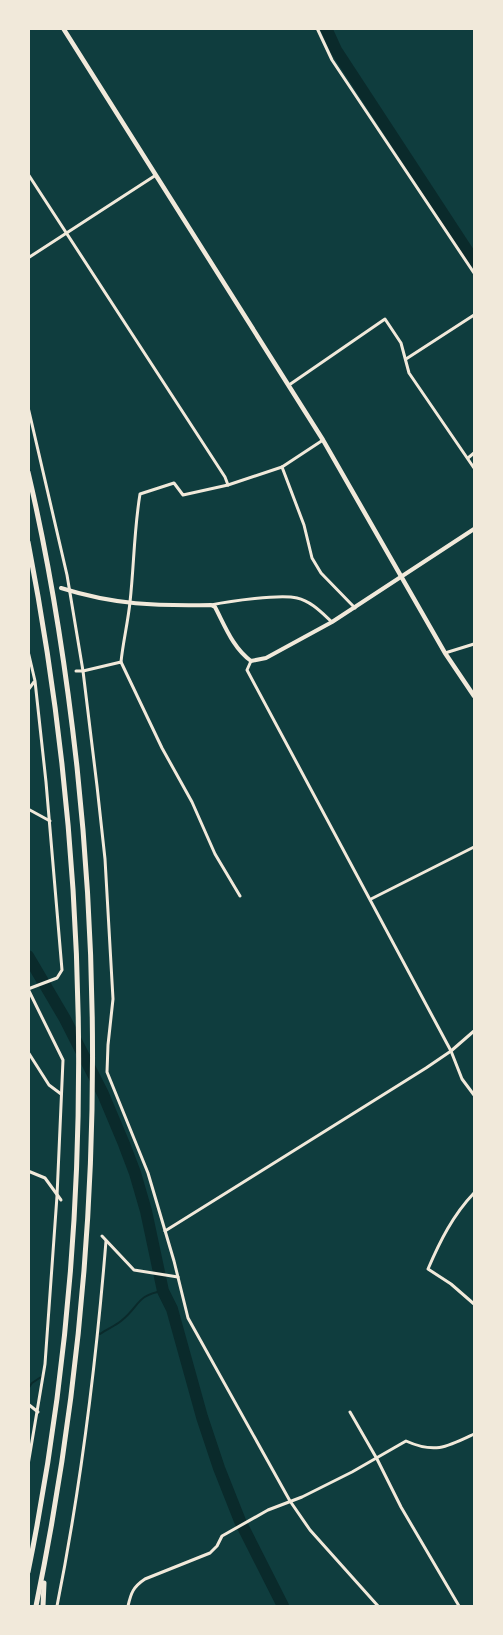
<svg xmlns="http://www.w3.org/2000/svg" width="503" height="1635" viewBox="0 0 503 1635" font-family="'Asap Condensed',sans-serif">
  <style>
    .lines { fill: none; stroke-linecap: round; stroke-linejoin: round }
    .stream { stroke: #0a2a2b; stroke-width: 2 }
    .river { stroke: #0a2a2b; stroke-width: 12 }
    .minor { stroke: #f1e9da; stroke-width: 3 }
    .tertiary { stroke: #f1e9da; stroke-width: 4 }
    .primary { stroke: #f1e9da; stroke-width: 4.5 }
    .motorway { stroke: #f1e9da; stroke-width: 5 }
  </style>
  <rect width="100%" height="100%" fill="#0f3d3e"/>
  <g class="lines">
    <g class="stream">
      <path d="M 100,1334 C 107,1329 115,1326 121,1321 C 140,1306 136,1295 163,1291"/>
      <polyline points="28,1389 32,1383 41,1377"/>
    </g>
    <g class="river">
      <polyline points="326,28 336,50 474,261"/>
      <polyline points="28,956 65,1019 103,1094 124,1144 135,1173 146,1211 163,1291 172,1309 202,1417 219,1468 240,1521 283,1606"/>
    </g>
    <g class="minor">
      <polyline points="317,28 332,60 474,273"/>
      <polyline points="28,174 225,477 228,485"/>
      <polyline points="28,258 156,175"/>
      <polyline points="406,359 474,315"/>
      <polyline points="289,385 385,319 401,343 409,373 474,468"/>
      <polyline points="28,407 67,575 83,671 97,786 105,859 113,999 108,1045 107,1072 148,1173 174,1261 188,1318 290,1501 310,1530 378,1606"/>
      <polyline points="468,458 474,453"/>
      <polyline points="282,467 304,525 312,558 321,573 355,608"/>
      <path d="M 211,605 C 230,601 280,594 297,598 C 311,601 322,613 332,622"/>
      <polyline points="28,651 35,681 46,782 62,970 57,978 28,989"/>
      <polyline points="445,653 474,644"/>
      <polyline points="251,661 247,670 451,1051 462,1079 474,1095"/>
      <path d="M 121,662 C 123,642 128,622 130,602 C 134,566 134,530 140,494 L 174,483 L 183,495 L 228,485 L 282,467 L 323,440"/>
      <polyline points="76,671 83,671 121,662 162,748 192,802 215,854 240,896"/>
      <polyline points="28,690 34,682"/>
      <polyline points="28,809 50,821"/>
      <polyline points="371,899 474,847"/>
      <polyline points="28,989 63,1060 57,1196 45,1364 28,1465"/>
      <polyline points="28,1052 49,1085 61,1094"/>
      <polyline points="28,1171 45,1178 61,1200"/>
      <path d="M 474,1193 C 453,1215 440,1241 428,1269 L 451,1284 L 474,1304"/>
      <polyline points="165,1231 426,1068 451,1051 474,1031"/>
      <polyline points="102,1236 134,1270 178,1277"/>
      <polyline points="28,1404 38,1412"/>
      <polyline points="350,1412 377,1459 401,1507 459,1606"/>
      <path d="M 57,1606 C 81,1486 96,1364 106,1241"/>
      <path d="M 128,1606 C 131,1593 133,1587 145,1579 L 210,1553 L 217,1546 L 222,1536 L 268,1510 L 302,1497 L 352,1472 L 406,1441 C 435,1454 447,1447 474,1434"/>
    </g>
    <path class="tertiary" d="M 61,588 C 115,605 156,606 211,605 L 215,607 C 225,626 233,648 251,661 L 266,658 L 332,622 L 474,529"/>
    <polyline class="primary" points="63,28 323,440 445,653 474,696"/>
    <g class="motorway">
      <path d="M 28,472 C 51,569 66,668 77,767 C 107,1047 93,1330 36,1606"/>
      <path d="M 28,542 C 94,881 97,1234 28,1572"/>
      <polyline points="43,1606 44,1583"/>
    </g>
  </g>
  <rect width="503" height="1635" fill="none" stroke="#f1e9da" stroke-width="60"/>
</svg>
